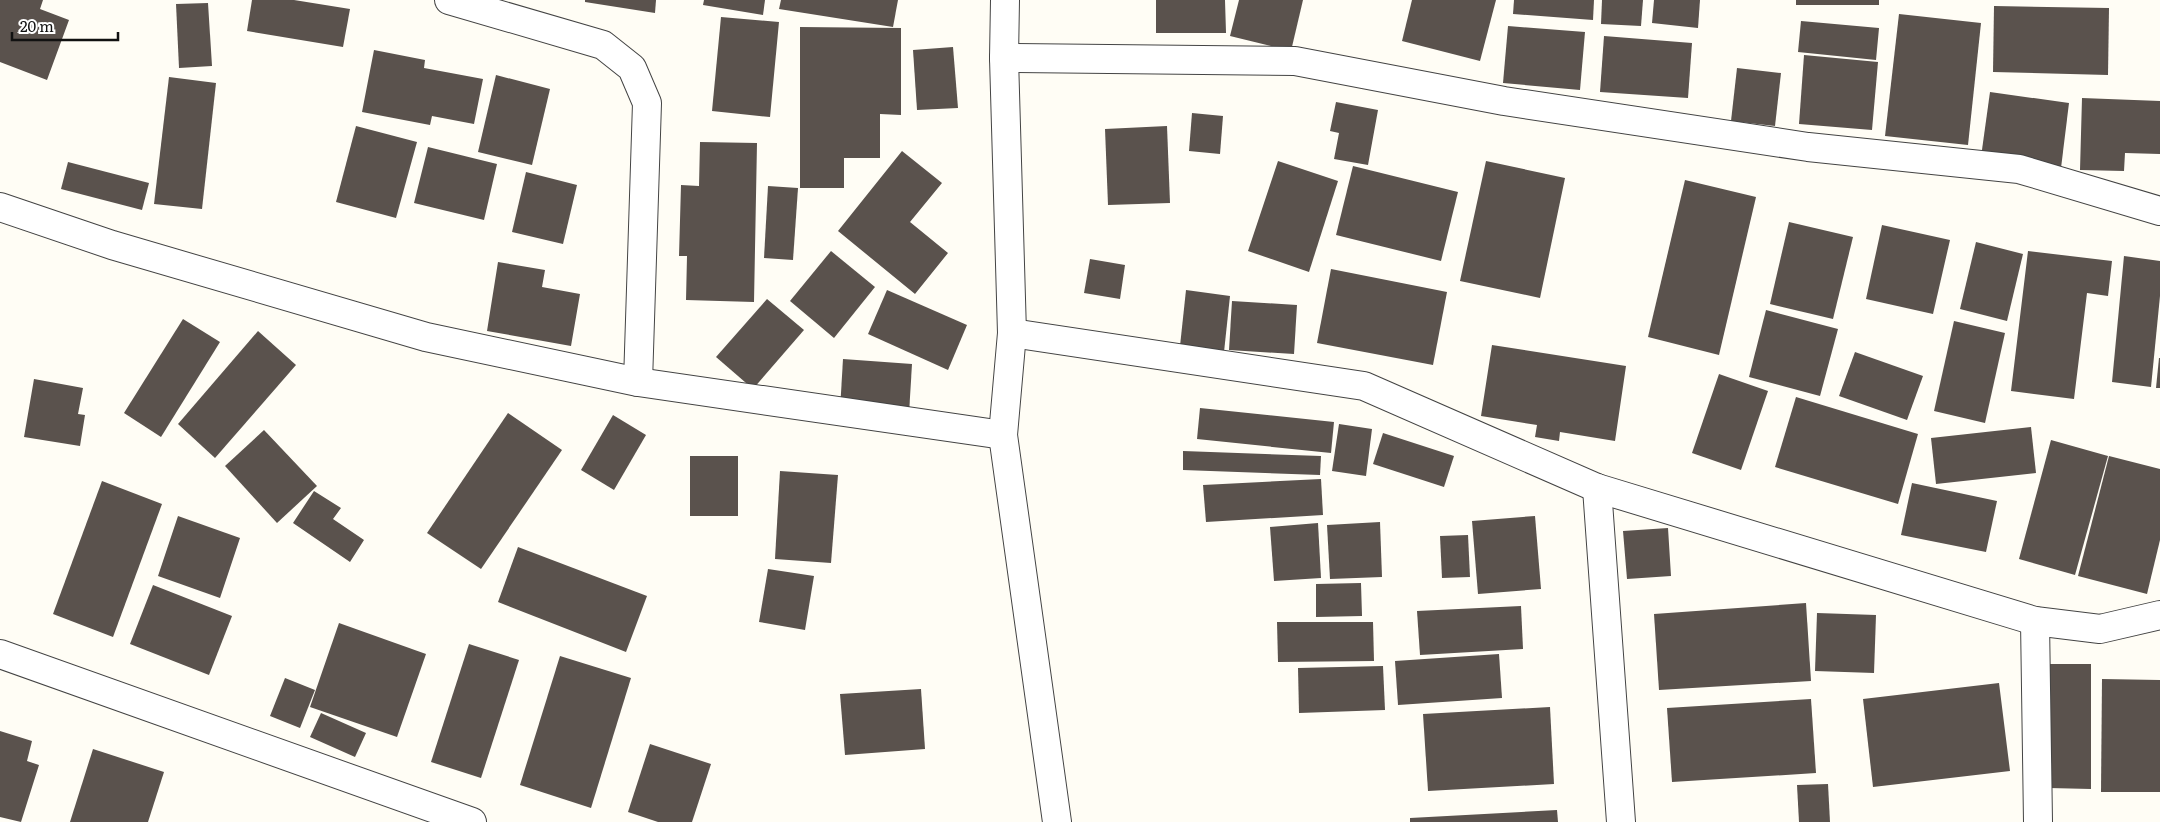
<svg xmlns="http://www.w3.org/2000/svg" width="2160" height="822" viewBox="0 0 2160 822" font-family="Literata,serif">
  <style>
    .building { fill: #5a524d }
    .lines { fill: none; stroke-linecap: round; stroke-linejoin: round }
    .minor-casing { stroke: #444; stroke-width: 30 }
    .tertiary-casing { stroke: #444; stroke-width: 30 }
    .minor { stroke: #fff; stroke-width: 28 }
    .tertiary { stroke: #fff; stroke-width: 28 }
  </style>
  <rect width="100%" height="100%" fill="#fffdf5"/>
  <g class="building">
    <polygon points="0,0 43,0 40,9 69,20 47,80 0,62"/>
    <polygon points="252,0 294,0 350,9 343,47 247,31"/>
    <polygon points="585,0 656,0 655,13 585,2"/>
    <polygon points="704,0 765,0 763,15 703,5"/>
    <polygon points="781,0 898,0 893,27 779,9"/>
    <polygon points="1156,0 1225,0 1226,33 1156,33"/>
    <polygon points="1239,0 1303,0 1291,51 1230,36"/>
    <polygon points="1412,0 1496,0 1480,61 1402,41"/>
    <polygon points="1514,0 1594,0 1593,20 1513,14"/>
    <polygon points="1602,0 1643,0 1641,26 1601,24"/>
    <polygon points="1654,0 1700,0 1698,28 1652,23"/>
    <rect x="1796" y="0" width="83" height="5"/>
    <polygon points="208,3 212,66 179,68 176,4"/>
    <polygon points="1994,6 2109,8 2108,75 1993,72"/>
    <polygon points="1899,14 1981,23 1968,145 1885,136"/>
    <polygon points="721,17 779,22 770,117 712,111"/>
    <polygon points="1801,21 1879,28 1876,60 1798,52"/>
    <polygon points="1508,26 1585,32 1580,90 1503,83"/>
    <polygon points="800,27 901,28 901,115 880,114 880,158 844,158 844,188 800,188"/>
    <polygon points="1604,36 1692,43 1688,98 1600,92"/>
    <polygon points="953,47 958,108 917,110 913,50"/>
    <polygon points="374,50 425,60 424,68 483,79 474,124 432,116 430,125 362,112"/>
    <polygon points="1804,55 1878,62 1872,130 1799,124"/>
    <polygon points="1737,68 1781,73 1775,126 1731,121"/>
    <polygon points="496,75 550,89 532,165 478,152"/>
    <polygon points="169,77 216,83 202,209 154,204"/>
    <polygon points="1990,92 2069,103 2061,168 1981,157"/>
    <polygon points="2082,98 2160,101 2160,154 2125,153 2124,171 2080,170"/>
    <polygon points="1336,102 1378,110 1368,165 1334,159 1339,133 1330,131"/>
    <polygon points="1192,113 1223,116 1220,154 1189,151"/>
    <polygon points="356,126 417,142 396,218 336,202"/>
    <polygon points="1167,126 1170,203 1108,205 1105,129"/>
    <polygon points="700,142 757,143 754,302 686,300 687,256 679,256 681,185 699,186"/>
    <polygon points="428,147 497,164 484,220 414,203"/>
    <polygon points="902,151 942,183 910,222 948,253 915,294 838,231"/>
    <polygon points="1278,161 1338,181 1309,272 1248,251"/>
    <polygon points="1486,161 1565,178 1540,298 1460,281"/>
    <polygon points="68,162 149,183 142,210 61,189"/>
    <polygon points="1353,166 1458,192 1441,261 1336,235"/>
    <polygon points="526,172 577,185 563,244 512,232"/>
    <polygon points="1685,180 1756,197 1719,355 1648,337"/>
    <polygon points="768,186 798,188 793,260 764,258"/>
    <polygon points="1789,222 1853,237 1833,319 1770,304"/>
    <polygon points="1882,225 1950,240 1933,314 1866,299"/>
    <polygon points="1976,242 2023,254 2007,321 1960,309"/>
    <polygon points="831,251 875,287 834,338 790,301"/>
    <polygon points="2028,251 2112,261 2108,296 2087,293 2074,399 2011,391"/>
    <polygon points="2124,256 2160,261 2160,296 2151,387 2112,382"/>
    <polygon points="1090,259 1125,265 1120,299 1084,293"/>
    <polygon points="498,262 545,270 542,287 580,294 571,346 487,331"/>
    <polygon points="1331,269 1447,292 1433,365 1317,343"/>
    <polygon points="887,290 967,325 948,370 868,334"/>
    <polygon points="1186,290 1230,296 1224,352 1180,346"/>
    <polygon points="767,299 804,330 753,389 716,357"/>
    <polygon points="1232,301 1297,305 1294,354 1229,350"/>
    <polygon points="1766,310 1838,329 1820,396 1749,377"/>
    <polygon points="183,319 220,342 161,437 124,413"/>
    <polygon points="1954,321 2005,333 1985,423 1934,411"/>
    <polygon points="258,331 296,365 215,458 178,424"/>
    <polygon points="1492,345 1626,366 1615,441 1560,432 1559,441 1535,437 1537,425 1481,416"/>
    <polygon points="1855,352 1923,376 1907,420 1839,396"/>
    <polygon points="2159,358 2160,358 2160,388 2156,388"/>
    <polygon points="843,359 912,364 909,414 840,410"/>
    <polygon points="1719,374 1768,391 1741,470 1692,453"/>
    <polygon points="34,379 83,388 78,414 85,415 80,446 24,437"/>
    <polygon points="1796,397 1918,434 1898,504 1775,467"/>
    <polygon points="1200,408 1334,422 1331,453 1197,439"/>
    <polygon points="508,413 562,450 481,569 427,533"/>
    <polygon points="613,415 646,435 614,490 581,470"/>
    <polygon points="1339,424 1372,429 1366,476 1332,471"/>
    <polygon points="2031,427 2036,473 1936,484 1931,438"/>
    <polygon points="264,430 317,486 277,523 225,466"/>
    <polygon points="1383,433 1454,456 1444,487 1373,464"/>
    <polygon points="2051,440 2108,456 2075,575 2019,559"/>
    <polygon points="1183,451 1321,456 1320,475 1183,470"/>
    <rect x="690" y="456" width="48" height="60"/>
    <polygon points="2109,456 2160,469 2160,540 2147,594 2078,576"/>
    <polygon points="780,471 838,475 831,563 775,559"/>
    <polygon points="1321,479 1323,515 1206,522 1203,485"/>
    <polygon points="102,481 162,504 113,637 53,614"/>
    <polygon points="1912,483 1997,501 1986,552 1901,535"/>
    <polygon points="314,491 341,508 333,519 364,540 350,562 293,523"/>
    <polygon points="178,516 240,538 220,598 158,576"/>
    <polygon points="1535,516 1541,589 1478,594 1472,521"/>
    <polygon points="1380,522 1382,577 1330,579 1327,525"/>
    <polygon points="1318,523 1321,578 1274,581 1270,527"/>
    <polygon points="1668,528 1671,576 1627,579 1623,531"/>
    <polygon points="1468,535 1470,577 1442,578 1440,536"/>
    <polygon points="518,547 647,596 626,652 498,602"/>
    <polygon points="768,569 814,576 805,630 759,622"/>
    <polygon points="1361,583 1362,616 1316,617 1316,584"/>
    <polygon points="153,585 232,616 209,675 130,644"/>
    <polygon points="1806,603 1811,681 1659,690 1654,614"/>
    <polygon points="1521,606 1523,649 1420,655 1417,611"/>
    <polygon points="1817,613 1876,615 1874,673 1815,671"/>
    <polygon points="1277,622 1373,622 1374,661 1278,662"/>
    <polygon points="339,623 426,654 397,737 310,707"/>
    <polygon points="469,644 519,660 481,778 431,762"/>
    <polygon points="1499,654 1502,698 1398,705 1395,661"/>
    <polygon points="560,656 631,678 591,808 520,785"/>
    <polygon points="2050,664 2091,664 2091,789 2049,788"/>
    <polygon points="1383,666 1385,710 1299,713 1298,668"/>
    <polygon points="285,678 315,690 300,728 270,716"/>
    <polygon points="2102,679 2160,680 2160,792 2101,792"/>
    <polygon points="1999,683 2010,771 1873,787 1863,699"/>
    <polygon points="921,689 925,749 845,755 840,694"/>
    <polygon points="1811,699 1816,773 1672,782 1667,708"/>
    <polygon points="1550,707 1554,784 1428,791 1423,714"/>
    <polygon points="321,713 366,733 355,757 310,737"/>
    <polygon points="0,731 32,741 27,761 39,765 21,822 0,817"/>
    <polygon points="650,744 711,764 692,822 658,822 628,812"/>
    <polygon points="93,749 164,772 148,822 70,822"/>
    <polygon points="1828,784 1830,822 1799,822 1797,785"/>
    <polygon points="1557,810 1558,822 1410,822 1410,818"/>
  </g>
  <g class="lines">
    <defs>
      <g id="minor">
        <polyline points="449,0 603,45 632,68 647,103 638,382"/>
        <polyline points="1004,58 1295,61 1504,101 1808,147 2019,169 2160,211"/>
        <polyline points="0,207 112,245 426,337 638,382 1003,435"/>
        <polyline points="1012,333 1364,386 1597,488 2035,621 2100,629 2160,615"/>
        <polyline points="1597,488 1621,822"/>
        <polyline points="2035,621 2038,822"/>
        <polyline points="0,654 472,822"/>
      </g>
      <polyline id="tertiary" points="1005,0 1004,58 1012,333 1003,435 1057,822"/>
    </defs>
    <use href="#minor" class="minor-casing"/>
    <use href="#tertiary" class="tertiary-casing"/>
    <use href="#minor" class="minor"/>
    <use href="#tertiary" class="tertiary"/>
  </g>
  <path d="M12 32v8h106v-8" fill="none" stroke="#111111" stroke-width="2.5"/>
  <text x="20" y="32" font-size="15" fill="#111111" stroke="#ffffff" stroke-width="4" paint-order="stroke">20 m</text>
</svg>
